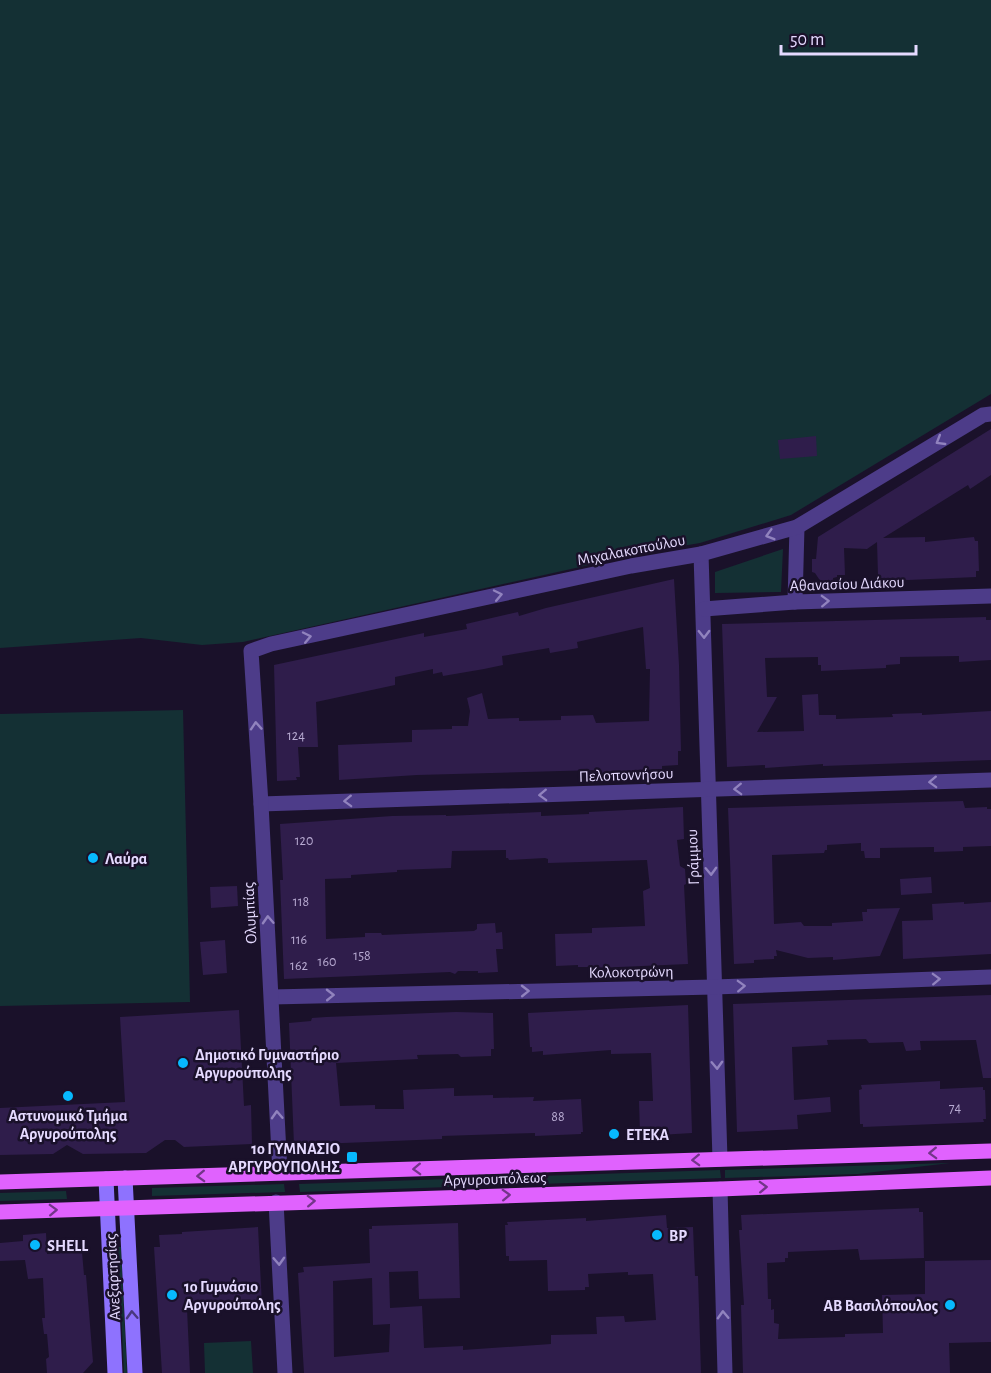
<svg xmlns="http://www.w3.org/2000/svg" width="991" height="1373" viewBox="0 0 991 1373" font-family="'Alegreya Sans',sans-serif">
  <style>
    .green { fill: #143034 }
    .building { fill: #2f1d4b; fill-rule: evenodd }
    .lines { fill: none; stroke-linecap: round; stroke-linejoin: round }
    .street { stroke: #4d3c89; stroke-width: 15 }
    .secondary { stroke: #8e72fe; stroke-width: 15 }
    .primary { stroke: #e062fe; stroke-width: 15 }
    .oneway { stroke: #9183be }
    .oneway2 { stroke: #733589 }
    .oneway3 { stroke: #48387f }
    .poi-dot { fill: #07b9fe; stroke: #1a112a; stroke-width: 2 }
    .labels { text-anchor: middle; stroke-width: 5; stroke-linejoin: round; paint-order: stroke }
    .number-label { font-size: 14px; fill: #b8abd2 }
    .street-label { font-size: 16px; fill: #e5daff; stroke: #1a112a }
    .poi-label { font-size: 16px; font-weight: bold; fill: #e5daff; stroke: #1a112a; text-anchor: start }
  </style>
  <rect width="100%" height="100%" fill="#1a112a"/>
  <g class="green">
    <polygon points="0,0 991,0 991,394 791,515 700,543 652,551 243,642 202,645 141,638 0,648"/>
    <polygon points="783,549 781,592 715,593 715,572"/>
    <polygon points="183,710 190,1002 0,1006 0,714"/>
    <polygon points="950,1163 858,1174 725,1178 725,1170"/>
    <polygon points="720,1170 721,1178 300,1192 299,1184"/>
    <polygon points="284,1184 285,1192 152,1196 152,1188"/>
    <polygon points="66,1191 67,1199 0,1201 0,1193"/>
    <polygon points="118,1247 121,1247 127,1373 124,1373"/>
    <polygon points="251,1341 253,1373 205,1373 204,1343"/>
  </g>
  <g class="building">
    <polygon points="991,429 991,475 970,489 968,485 883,538 925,537 925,542 974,537 975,541 978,541 979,571 976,571 976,577 908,580 880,578 880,575 878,575 877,542 867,549 844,548 845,575 837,575 837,577 833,578 834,591 819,579 815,573 812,572 812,559 816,559 818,537"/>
    <polygon points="816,436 817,456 780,459 778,440"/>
    <polygon points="674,579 679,665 681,751 678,751 678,765 662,766 662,769 634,770 629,775 602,776 596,770 417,775 339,780 338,745 412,742 412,730 452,729 452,726 468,726 470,711 467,698 482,693 488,719 519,718 519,721 561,720 561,716 593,715 596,723 649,721 650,669 646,669 643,627 577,642 578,648 550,653 549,648 502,656 503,665 484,669 443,676 442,672 433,674 433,669 395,677 395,685 316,702 318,747 298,747 300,777 296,777 297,780 277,781 274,665 424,633 424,637 467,629 466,624 518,612 519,616 546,608"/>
    <polygon points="986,617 986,620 991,620 991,660 959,662 959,656 900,657 900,664 886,665 886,668 821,671 821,665 818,665 818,657 765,658 767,697 777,697 757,732 804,731 802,695 818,694 819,715 836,715 836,719 893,717 892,714 922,713 922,715 991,711 991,760 823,766 823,764 765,768 765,765 727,767 722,624"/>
    <polygon points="963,801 965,808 987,807 987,809 991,809 991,846 963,847 963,851 934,852 934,847 880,848 880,858 865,858 864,851 861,851 861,843 827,845 827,850 825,850 824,853 772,855 774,924 801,922 804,926 832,926 832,923 863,921 862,912 867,912 867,909 900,908 880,956 833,960 833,957 808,958 776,950 777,956 774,956 774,959 754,960 754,963 734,964 728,808"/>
    <polygon points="683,807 684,839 677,840 680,866 685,869 686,884 684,885 688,964 596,968 596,967 578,967 578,965 556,966 555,934 592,933 592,928 645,926 643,891 650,888 647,860 548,863 548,859 545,858 509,860 508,858 506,858 506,850 452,851 451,868 397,870 397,872 351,875 351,878 325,879 326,939 365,937 365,933 381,933 382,935 474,931 477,929 477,924 495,923 496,933 502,932 503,949 496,949 498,972 478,973 478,971 458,971 455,974 450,972 284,979 280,880 283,880 280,824 392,816 446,815 446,816 541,812 541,816 589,814 589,812"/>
    <polygon points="931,877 932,893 901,895 900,879"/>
    <polygon points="237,886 238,906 211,908 210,887"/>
    <polygon points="964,902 964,904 991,902 991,954 903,959 902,921 933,920 932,904"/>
    <polygon points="225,940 227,973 203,975 200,942"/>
    <polygon points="991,995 991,1078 983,1078 976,1040 920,1041 921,1050 906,1051 903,1042 869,1043 866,1039 827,1040 828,1045 792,1047 794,1100 830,1097 831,1112 797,1115 798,1129 737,1132 733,1004"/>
    <polygon points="688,1005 692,1133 643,1136 643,1132 640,1133 639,1101 653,1101 651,1053 611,1054 611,1050 543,1055 543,1051 532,1052 532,1047 530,1047 528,1013"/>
    <polygon points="239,1010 244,1106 251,1105 252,1144 184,1147 175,1140 165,1140 146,1153 83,1154 67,1145 53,1154 0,1155 0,1108 125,1102 120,1017"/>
    <polygon points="456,1012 493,1013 494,1049 491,1049 491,1056 461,1057 458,1054 417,1055 418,1059 336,1063 340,1106 375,1105 375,1109 404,1109 403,1090 454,1088 454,1096 493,1095 493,1098 534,1097 533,1101 581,1099 583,1132 581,1132 581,1134 535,1136 535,1133 442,1136 442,1139 294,1145 289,1023 311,1021 312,1018 326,1017"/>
    <polygon points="940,1081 940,1089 983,1087 983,1090 985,1090 986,1119 983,1119 984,1122 863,1127 863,1124 860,1124 859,1090 862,1089 861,1085"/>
    <polygon points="919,1208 919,1212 923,1212 924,1258 860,1260 858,1249 788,1252 788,1258 785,1258 785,1262 767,1263 768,1299 771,1299 771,1310 774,1309 774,1323 779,1324 778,1339 845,1337 845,1334 883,1333 882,1295 925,1294 925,1261 991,1260 991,1342 949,1343 950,1373 743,1373 741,1305 744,1305 739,1230 742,1230 741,1215"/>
    <path d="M 666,1215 L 667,1228 L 693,1227 L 695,1276 L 698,1276 L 701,1373 L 304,1373 L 298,1273 L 304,1272 L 303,1267 L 370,1263 L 369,1229 L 372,1229 L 372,1226 L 458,1223 L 460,1298 L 419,1299 L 418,1271 L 389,1272 L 390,1308 L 422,1306 L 424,1348 L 463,1346 L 463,1350 L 551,1344 L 551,1335 L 597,1334 L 596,1317 L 624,1316 L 625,1322 L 656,1320 L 653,1274 L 628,1275 L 628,1272 L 588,1274 L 589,1287 L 585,1287 L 585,1290 L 548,1291 L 547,1260 L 509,1261 L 509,1256 L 506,1256 L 505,1225 L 508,1225 L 507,1222 L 586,1218 L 586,1221 ZM 372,1278 L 373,1325 L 390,1324 L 389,1352 L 334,1357 L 333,1281 Z"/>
    <polygon points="258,1227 262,1305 187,1309 190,1373 162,1373 154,1247 160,1247 159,1235 182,1234 182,1232"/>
    <polygon points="46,1233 47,1254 82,1252 84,1275 86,1275 93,1362 83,1373 47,1373 46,1359 49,1357 47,1334 44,1334 42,1318 45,1318 43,1278 28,1279 25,1260 0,1261 0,1243 23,1241 23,1235"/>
  </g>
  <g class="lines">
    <g class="street">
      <polyline points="701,554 720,1159"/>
      <polyline points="795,602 797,527"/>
      <polyline points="704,609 795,602 991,596"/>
      <polyline points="261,804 991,780"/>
      <polyline points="272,997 714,987 991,977"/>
      <polyline points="280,1173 261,804 251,651 271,644 631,566 701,554 797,527 983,415 991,414"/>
      <polyline points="720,1189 725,1373"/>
      <polyline points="276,1202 285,1373"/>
    </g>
    <g class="secondary">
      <polyline points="125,1178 135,1373"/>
      <polyline points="106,1179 115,1373"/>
    </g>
    <g class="primary">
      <polyline points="0,1182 991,1151"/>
      <polyline points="0,1212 720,1189 991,1178"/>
    </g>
  </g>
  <defs><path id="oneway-chevron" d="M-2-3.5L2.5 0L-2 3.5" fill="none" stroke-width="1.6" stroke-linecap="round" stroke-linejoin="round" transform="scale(1.5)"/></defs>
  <g class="oneway">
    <use href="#oneway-chevron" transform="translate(940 441) rotate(149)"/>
    <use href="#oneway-chevron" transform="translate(770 535) rotate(164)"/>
    <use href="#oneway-chevron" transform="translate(498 595) rotate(-12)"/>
    <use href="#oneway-chevron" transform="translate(825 601) rotate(-2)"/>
    <use href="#oneway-chevron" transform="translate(704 634) rotate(89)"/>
    <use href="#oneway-chevron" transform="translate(307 637) rotate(-12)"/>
    <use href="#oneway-chevron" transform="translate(256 726) rotate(-94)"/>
    <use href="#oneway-chevron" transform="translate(933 782) rotate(178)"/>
    <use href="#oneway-chevron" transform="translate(738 789) rotate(178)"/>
    <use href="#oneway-chevron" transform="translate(543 795) rotate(178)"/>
    <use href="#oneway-chevron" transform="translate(348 801) rotate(178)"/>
    <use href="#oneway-chevron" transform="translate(711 871) rotate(88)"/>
    <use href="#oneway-chevron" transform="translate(268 920) rotate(-93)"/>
    <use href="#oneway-chevron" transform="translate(936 979) rotate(-2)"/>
    <use href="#oneway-chevron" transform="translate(741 986) rotate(-2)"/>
    <use href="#oneway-chevron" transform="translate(525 991) rotate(-1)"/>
    <use href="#oneway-chevron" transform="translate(330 995) rotate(-1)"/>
    <use href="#oneway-chevron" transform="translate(717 1065) rotate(88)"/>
    <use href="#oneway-chevron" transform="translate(277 1115) rotate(-93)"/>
    <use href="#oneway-chevron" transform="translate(279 1261) rotate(87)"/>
    <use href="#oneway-chevron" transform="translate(723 1315) rotate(-92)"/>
  </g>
  <g class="oneway2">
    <use href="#oneway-chevron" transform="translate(933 1153) rotate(178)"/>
    <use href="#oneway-chevron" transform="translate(696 1160) rotate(178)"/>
    <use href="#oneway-chevron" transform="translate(417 1169) rotate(178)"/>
    <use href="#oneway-chevron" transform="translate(201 1176) rotate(178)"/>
    <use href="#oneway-chevron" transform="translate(763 1187) rotate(-2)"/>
    <use href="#oneway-chevron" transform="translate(506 1195) rotate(-2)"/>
    <use href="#oneway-chevron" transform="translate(311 1201) rotate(-2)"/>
    <use href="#oneway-chevron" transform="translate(53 1210) rotate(-2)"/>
  </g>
  <use class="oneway3" href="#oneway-chevron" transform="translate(132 1315) rotate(-93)"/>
  <g class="poi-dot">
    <circle cx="93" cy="858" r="6"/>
    <circle cx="183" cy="1063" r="6"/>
    <circle cx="68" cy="1096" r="6"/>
    <circle cx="614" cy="1134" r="6"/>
    <rect x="346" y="1151" width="12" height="12" rx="3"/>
    <circle cx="657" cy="1235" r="6"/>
    <circle cx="35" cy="1245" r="6"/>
    <circle cx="172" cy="1295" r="6"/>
    <circle cx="950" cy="1305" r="6"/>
  </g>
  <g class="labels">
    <g class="number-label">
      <text x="296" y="740">124</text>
      <text x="304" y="845">120</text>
      <text x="301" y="906">118</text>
      <text x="299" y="944">116</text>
      <text x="362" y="960">158</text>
      <text x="327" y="966">160</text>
      <text x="299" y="970">162</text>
      <text x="955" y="1112">74</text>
      <text x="558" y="1121">88</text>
    </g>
    <g class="street-label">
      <text transform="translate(631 549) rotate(-11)" y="6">Μιχαλακοπούλου</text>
      <text transform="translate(847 583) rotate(-2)" y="6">Αθανασίου Διάκου</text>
      <text transform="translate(626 774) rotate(-2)" y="6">Πελοποννήσου</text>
      <text transform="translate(692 857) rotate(-92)" y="6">Γράμμου</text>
      <text transform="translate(249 913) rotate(-93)" y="6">Ολυμπίας</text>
      <text transform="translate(631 971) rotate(-1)" y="6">Κολοκοτρώνη</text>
      <text transform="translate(495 1178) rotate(-2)" y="6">Αργυρουπόλεως</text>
      <text transform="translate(112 1277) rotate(-93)" y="6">Ανεξαρτησίας</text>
    </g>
    <g class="poi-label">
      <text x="105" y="864">Λαύρα</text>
      <text x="195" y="1060">Δημοτικό Γυμναστήριο<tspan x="195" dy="18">Αργυρούπολης</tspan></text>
      <text x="68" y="1121" text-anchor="middle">Αστυνομικό Τμήμα<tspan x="68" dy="18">Αργυρούπολης</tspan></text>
      <text x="626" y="1140">ΕΤΕΚΑ</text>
      <text x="340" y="1154" text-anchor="end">1ο ΓΥΜΝΑΣΙΟ<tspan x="340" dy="18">ΑΡΓΥΡΟΥΠΟΛΗΣ</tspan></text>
      <text x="669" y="1241">BP</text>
      <text x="47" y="1251">SHELL</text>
      <text x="184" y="1292">1ο Γυμνάσιο<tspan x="184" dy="18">Αργυρούπολης</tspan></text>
      <text x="938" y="1311" text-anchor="end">ΑΒ Βασιλόπουλος</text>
    </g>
  </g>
  <path d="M781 45v9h135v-9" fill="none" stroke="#e5daff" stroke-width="3"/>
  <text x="790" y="45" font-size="18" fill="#e5daff" stroke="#1a112a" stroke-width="4.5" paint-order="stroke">50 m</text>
</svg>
